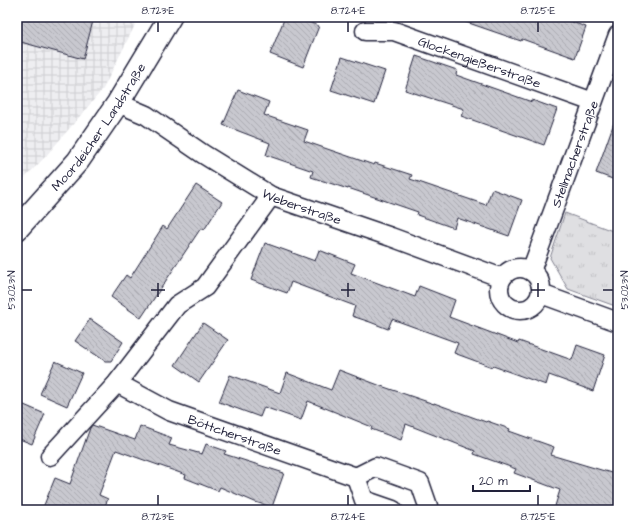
<svg xmlns="http://www.w3.org/2000/svg" width="635" height="527" viewBox="0 0 635 527" font-family="'Architects Daughter',sans-serif">
  <style>
    .industrial { fill: url(#industrial-grid) }
    .park { fill: url(#park-tufts); stroke: #80808e }
    .building { fill: url(#building-back-hatch); stroke: #22223b }
    .lines { fill: none; stroke-linecap: round; stroke-linejoin: round }
    .street-casing { stroke: #22223b; stroke-width: 21 }
    .secondary-casing { stroke: #22223b; stroke-width: 25 }
    .street { stroke: #fff; stroke-width: 18 }
    .secondary { stroke: #fff; stroke-width: 22 }
    .ticks { fill: none; stroke: #22223b; stroke-width: 1.5 }
    .labels { text-anchor: middle; stroke-width: 3; stroke-linejoin: round; paint-order: stroke }
    .street-label { font-size: 13px; fill: #22223b; stroke: #fff }
    .neatline { fill: none; stroke: #22223b; stroke-width: 1.5 }
    .ticks-label { font-size: 10px; text-anchor: middle; fill: #22223b }
  </style>
  <defs>
    <pattern id="industrial-grid" width="8" height="8" patternUnits="userSpaceOnUse"><rect width="8" height="8" fill="#eeeef1"/><path d="M0 4h8M4 0v8" fill="none" stroke="#ccccd0"/></pattern>
    <pattern id="park-tufts" width="24" height="20" patternUnits="userSpaceOnUse"><rect width="24" height="20" fill="#dfdfe2"/><path d="M3 7l-1-3M5 7V3M7 7l1-3M15 17l-1-3M17 17v-4M19 17l1-3" fill="none" stroke="#bfbfc3"/></pattern>
    <pattern id="building-back-hatch" width="6" height="6" patternUnits="userSpaceOnUse"><rect width="6" height="6" fill="#c8c8cf"/><path d="M-1 5l2 2M0 0l6 6M5-1l2 2" fill="none" stroke="#acacb3"/></pattern>
  </defs>
  <rect width="100%" height="100%" fill="#fff"/>
  <filter id="ink" filterUnits="userSpaceOnUse"><feTurbulence type="fractalNoise" baseFrequency=".025" numOctaves="2"/><feDisplacementMap in="SourceGraphic" scale="8" xChannelSelector="R" yChannelSelector="G"/><feConvolveMatrix kernelMatrix="1 2 1 2 8 2 1 2 1" color-interpolation-filters="sRGB"/></filter>
  <g filter="url(#ink)">
    <polygon class="industrial" points="17,17 139,17 103,89 46,156 17,186"/>
    <polygon class="park" points="565,213 618,233 618,307 568,289 550,258"/>
    <g class="building">
      <polygon points="17,17 94,17 83,59 17,41"/>
      <polygon points="285,17 296,17 319,26 303,67 270,54"/>
      <polygon points="460,17 558,17 586,27 575,58 522,39 521,41 460,20"/>
      <polygon points="416,56 457,70 456,75 532,102 532,100 557,109 544,145 461,116 464,109 405,90"/>
      <polygon points="342,57 385,71 374,104 331,90"/>
      <polygon points="238,90 269,102 264,115 308,130 304,141 374,165 375,163 412,175 410,179 486,205 492,189 522,200 509,236 457,218 454,228 417,215 418,212 348,188 348,189 311,177 313,171 266,155 270,143 223,125"/>
      <polygon points="616,117 618,117 618,181 596,173"/>
      <polygon points="196,185 222,202 204,230 201,228 141,318 111,297 126,275 130,278 163,226 167,229"/>
      <polygon points="265,243 315,261 319,250 355,264 351,273 415,297 419,286 455,300 449,317 518,343 519,341 572,360 577,345 605,355 593,391 549,375 546,385 493,366 492,367 454,353 458,343 392,319 388,329 370,322 352,316 355,306 291,282 287,293 251,280"/>
      <polygon points="90,319 123,342 111,361 105,361 75,341"/>
      <polygon points="203,323 228,340 199,382 175,365"/>
      <polygon points="55,361 82,373 67,406 40,394"/>
      <polygon points="339,370 381,386 434,404 434,403 486,422 487,421 510,429 509,431 554,447 551,455 618,475 618,510 569,510 555,506 560,490 514,473 516,469 474,454 475,451 406,424 401,440 371,429 372,427 308,401 301,420 264,407 260,417 219,402 230,375 280,393 287,373 331,390"/>
      <polygon points="17,402 45,414 32,444 17,438"/>
      <polygon points="92,425 135,440 140,426 172,438 169,445 202,454 206,444 226,451 224,454 284,473 272,507 255,502 220,487 218,491 185,478 186,475 116,450 99,495 108,499 103,510 42,510 55,478 70,484 90,428"/>
    </g>
    <g class="lines">
      <defs>
        <g id="street">
          <path id="s1" d="M 365,31 L 394,31 L 593,102"/>
          <path id="s2" d="M 118,103 L 146,115 L 203,154 L 271,196 L 391,237 L 502,278"/>
          <circle cx="520" cy="289" r="21"/>
          <path id="s3" d="M 531,271 L 618,35"/>
          <polyline points="541,294 618,322"/>
          <path id="s4" d="M 117,383 L 169,411 L 356,477 L 376,467 L 420,483 L 428,506"/>
          <polyline points="50,456 117,383 177,305 205,287 271,196"/>
          <polyline points="356,477 364,500 393,510"/>
        </g>
        <g id="secondary">
          <path id="s5" d="M 17,229 L 78,161 L 118,103 L 170,17"/>
        </g>
      </defs>
      <use href="#street" class="street-casing"/>
      <use href="#secondary" class="secondary-casing"/>
      <use href="#street" class="street"/>
      <use href="#secondary" class="secondary"/>
    </g>
  </g>
  <path class="ticks" d="M 158,22 L 158,32M 348,22 L 348,32M 538,22 L 538,32M 158,283 L 158,297M 348,283 L 348,297M 538,283 L 538,297M 22,290 L 32,290M 151,290 L 165,290M 341,290 L 355,290M 531,290 L 545,290M 603,290 L 613,290M 158,495 L 158,505M 348,495 L 348,505M 538,495 L 538,505"/>
  <g class="labels">
    <g class="street-label">
      <text dy="5" stroke="none"><textPath href="#s1" startOffset="120">Glockengießerstraße</textPath></text>
      <text dy="5" stroke="none"><textPath href="#s5" startOffset="131">Moordeicher Landstraße</textPath></text>
      <text dy="5" stroke="none"><textPath href="#s3" startOffset="125">Stellmacherstraße</textPath></text>
      <text dy="5" stroke="none"><textPath href="#s2" startOffset="212">Weberstraße</textPath></text>
      <text dy="5" stroke="none"><textPath href="#s4" startOffset="129">Böttcherstraße</textPath></text>
    </g>
  </g>
  <rect width="635" height="527" fill="none" stroke="#fff" stroke-width="44"/>
  <path d="M473 485v6h57v-6" fill="none" stroke="#22223b" stroke-width="2"/>
  <text x="479" y="485" font-size="12" fill="#22223b" stroke="#ffffff" stroke-width="3" paint-order="stroke">20 m</text>
  <rect x="22" y="22" width="591" height="483" class="neatline"/>
  <g class="ticks-label">
    <text x="158" y="14">8.723°E</text>
    <text x="348" y="14">8.724°E</text>
    <text x="538" y="14">8.725°E</text>
    <text transform="translate(11 290) rotate(-90)" y="4">53.023°N</text>
    <text transform="translate(624 290) rotate(-90)" y="4">53.023°N</text>
    <text x="158" y="520">8.723°E</text>
    <text x="348" y="520">8.724°E</text>
    <text x="538" y="520">8.725°E</text>
  </g>
</svg>
